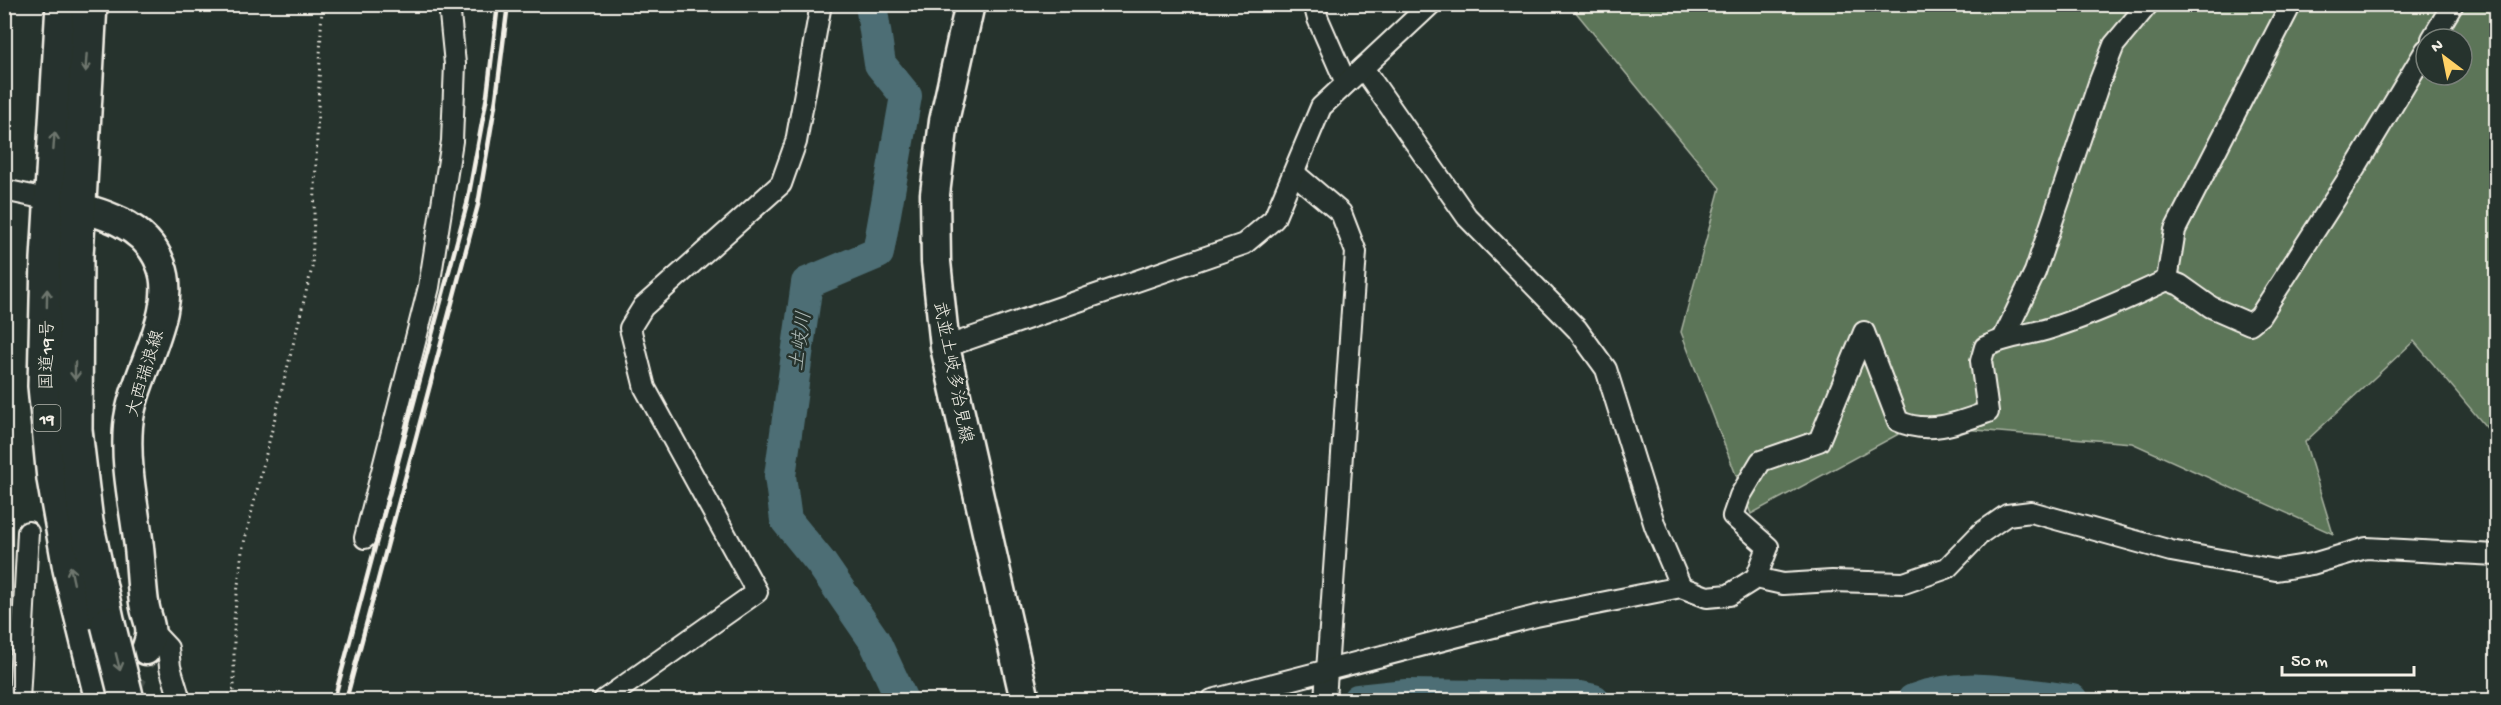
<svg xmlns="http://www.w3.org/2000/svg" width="2501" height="705" viewBox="0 0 2501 705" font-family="'Gochi Hand','Klee One',sans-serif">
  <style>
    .green { fill: #5b7459; stroke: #a8b2a0; stroke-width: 1.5; fill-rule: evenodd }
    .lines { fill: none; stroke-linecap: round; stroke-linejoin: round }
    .river { stroke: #4d6e74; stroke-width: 32 }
    .secondary-tunnel { stroke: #455049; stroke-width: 28; stroke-dasharray: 28 14; stroke-linecap: butt }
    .street-casing { stroke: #f4f1e8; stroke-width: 24 }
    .secondary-casing { stroke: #f4f1e8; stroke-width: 33 }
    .highway-casing { stroke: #f4f1e8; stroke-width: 38 }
    .path { stroke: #f4f1e8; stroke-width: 3; stroke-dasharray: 1.5 4.5; stroke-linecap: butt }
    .street { stroke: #26332d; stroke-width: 20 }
    .secondary { stroke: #26332d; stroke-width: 28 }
    .highway { stroke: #26332d; stroke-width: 33 }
    .rail { stroke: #f4f1e8; stroke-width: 4.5 }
    .highway-bridge-casing { stroke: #f4f1e8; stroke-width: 38; stroke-linecap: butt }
    .highway-bridge { stroke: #26332d; stroke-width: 33 }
    .oneway { stroke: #6e766e }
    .labels { text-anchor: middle; stroke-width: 5; stroke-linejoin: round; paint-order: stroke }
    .shield { fill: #26332d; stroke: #b6b8b0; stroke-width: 1.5 }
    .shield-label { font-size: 16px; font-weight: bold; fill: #f4f1e8 }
    .street-label { font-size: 18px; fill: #f4f1e8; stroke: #26332d }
    .water-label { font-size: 20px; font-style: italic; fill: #b1bdba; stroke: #26332d }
  </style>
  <rect width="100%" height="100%" fill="#26332d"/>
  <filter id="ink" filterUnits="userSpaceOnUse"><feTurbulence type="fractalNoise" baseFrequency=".0167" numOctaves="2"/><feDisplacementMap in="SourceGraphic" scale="12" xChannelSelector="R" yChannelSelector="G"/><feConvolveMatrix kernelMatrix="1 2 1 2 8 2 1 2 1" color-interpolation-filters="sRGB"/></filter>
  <g filter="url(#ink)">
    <path class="green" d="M 1570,5 L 2496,5 L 2496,439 L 2414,341 L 2305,442 L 2333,534 L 2132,443 L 1915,425 L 1751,514 L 1681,332 L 1720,188 ZM 2426,39 L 2462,39 L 2462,75 L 2426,75 Z"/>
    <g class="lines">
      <g class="river">
        <polyline points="871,4 880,64 906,96 878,253 807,283 780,476 786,520 821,563 874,640 902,700"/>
        <polyline points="1358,700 1406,695 1581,697 1594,700"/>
        <path d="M 1913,700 C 1965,680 2019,694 2072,700"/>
      </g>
      <polyline class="secondary-tunnel" points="122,700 146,650"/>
      <defs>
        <g id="street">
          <polyline points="1314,4 1318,19 1346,83"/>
          <polyline points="2432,39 2453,4"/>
          <polyline points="1363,68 1467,217 1577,329 1606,369 1655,526 1681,587"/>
          <polyline points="1295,174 1341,213 1356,252 1325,700"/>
          <polyline points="4,190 51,200"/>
          <polyline points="2167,280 2175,230 2291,4"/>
          <polyline points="2004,337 2035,272 2099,83 2114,45 2148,4"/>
          <polyline points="945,347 1244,244 1274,219 1321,107 1431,4"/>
          <polyline points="365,538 429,287 452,141 455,64 449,4"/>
          <polyline points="1756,578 1783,584 1832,581 1904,583 1947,568 1981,533 2007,515 2031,512 2171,551 2276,570 2312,564 2366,548 2496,555"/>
          <polyline points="153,632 168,648 170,667 180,700"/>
          <polyline points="19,700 28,532"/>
          <polyline points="604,700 757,592 645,388 630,328 643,307 781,184 796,142 821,4"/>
          <path d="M 1212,700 L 1536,616 L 1681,587 L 1707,597 L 1729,595 L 1756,578 L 1768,547 L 1733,516 L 1740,496 L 1761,461 L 1819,441 L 1864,332 L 1898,421 C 1928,435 1958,423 1988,412 L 1981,361 L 1985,347 C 2008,335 2027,336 2051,328 C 2092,315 2129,298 2167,280 L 2180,285 L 2211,307 L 2250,324 L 2260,316 L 2355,168 L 2426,50"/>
        </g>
        <g id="secondary">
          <polyline points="970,4 944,121 935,194 936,262 945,347 1025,700"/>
          <path d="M 58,202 C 98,212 145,222 161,265 C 180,312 132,376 128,426 C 125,465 133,501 138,539 C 141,560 141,582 144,603 C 148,626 155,625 146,650"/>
        </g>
        <g id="highway">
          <polyline points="63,4 48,259 45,386 54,479 70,569 102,700"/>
          <polyline points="90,4 76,256 75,430 86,522 108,624"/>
        </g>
      </defs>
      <use href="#street" class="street-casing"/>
      <use href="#secondary" class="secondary-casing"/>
      <use href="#highway" class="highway-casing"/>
      <polyline class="path" points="225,700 234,689 234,620 242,551 312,268 322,4"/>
      <use href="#street" class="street"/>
      <use href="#secondary" class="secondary"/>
      <use href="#highway" class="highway"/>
      <g class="rail">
        <polyline points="334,700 467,204 487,96 498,4"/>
        <polyline points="346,700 478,205 496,99 508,4"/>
      </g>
      <defs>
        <polyline id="highway-bridge" points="108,624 127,700"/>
      </defs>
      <use href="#highway-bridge" class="highway-bridge-casing"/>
      <use href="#highway-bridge" class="highway-bridge"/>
    </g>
    <defs><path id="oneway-shaft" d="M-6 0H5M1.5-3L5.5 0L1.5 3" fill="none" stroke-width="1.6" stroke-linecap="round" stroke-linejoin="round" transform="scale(1.5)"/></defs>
    <g class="oneway">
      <use href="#oneway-shaft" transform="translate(86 63) rotate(94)"/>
      <use href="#oneway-shaft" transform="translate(54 141) rotate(-86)"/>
      <use href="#oneway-shaft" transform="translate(47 298) rotate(-89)"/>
      <use href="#oneway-shaft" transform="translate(75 371) rotate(90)"/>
      <use href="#oneway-shaft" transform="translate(72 575) rotate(-102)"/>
      <use href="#oneway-shaft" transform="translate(118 662) rotate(76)"/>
    </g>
  </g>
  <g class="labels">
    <rect class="shield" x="33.5" y="405" width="27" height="26" rx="4.5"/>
    <g class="shield-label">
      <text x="47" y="424">19</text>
    </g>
    <g class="street-label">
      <text transform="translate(46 355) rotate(-89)" y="6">国道19号</text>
      <text transform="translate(954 372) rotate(79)" y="6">武並土岐多治見線</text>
      <text transform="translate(144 373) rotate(-73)" y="6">大西瑞浪線</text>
    </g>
    <g class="water-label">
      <text transform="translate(799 341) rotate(-82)" y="7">土岐川</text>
    </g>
  </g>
  <rect width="2501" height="705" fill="none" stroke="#26332d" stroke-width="24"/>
  <rect x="12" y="12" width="2477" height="681" fill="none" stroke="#f4f1e8" stroke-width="2" filter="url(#ink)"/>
  <g transform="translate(2444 57) rotate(328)"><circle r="28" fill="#26332d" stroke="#787f78" stroke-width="1.5"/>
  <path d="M0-4.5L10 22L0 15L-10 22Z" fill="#ffd166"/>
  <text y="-9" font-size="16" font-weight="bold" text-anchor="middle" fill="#f4f1e8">N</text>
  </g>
  <path d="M2282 666v9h132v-9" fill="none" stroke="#f4f1e8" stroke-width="3"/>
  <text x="2291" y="666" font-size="18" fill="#f4f1e8" stroke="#26332d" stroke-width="4.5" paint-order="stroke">50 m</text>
</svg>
